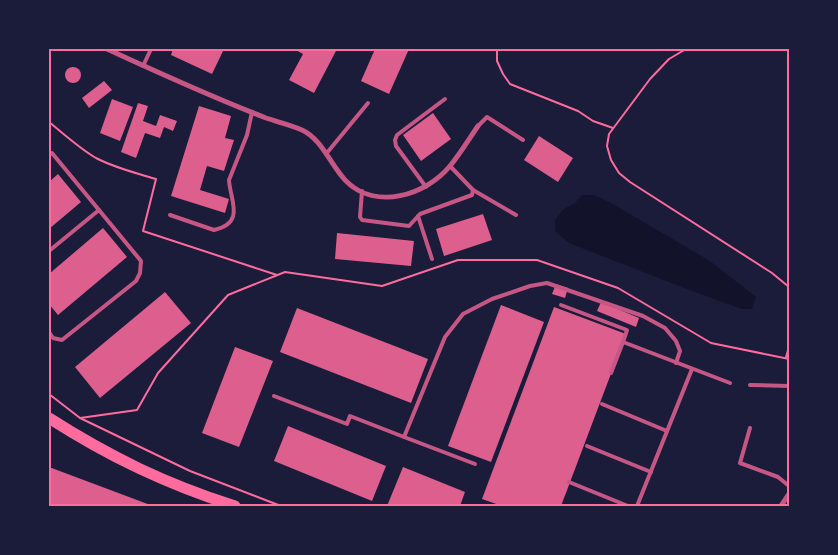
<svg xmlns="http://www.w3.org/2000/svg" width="838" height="555" viewBox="0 0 838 555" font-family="Manrope,sans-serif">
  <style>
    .water { fill: #12122b }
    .building { fill: #dd5f8e }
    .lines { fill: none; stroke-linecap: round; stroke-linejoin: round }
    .path { stroke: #ff6b9d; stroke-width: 2 }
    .service { stroke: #c65784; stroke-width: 4 }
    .minor { stroke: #c65784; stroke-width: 5 }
    .primary { stroke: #ff6b9d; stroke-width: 11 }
    .neatline { fill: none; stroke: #ff6b9d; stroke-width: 2 }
  </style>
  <rect width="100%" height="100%" fill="#1b1b3a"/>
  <polygon class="water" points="582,195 594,195 611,203 710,261 756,297 752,309 742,309 687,289 569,243 556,232 555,220 564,209 575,203"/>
  <g class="building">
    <polygon points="173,49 224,49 212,74 171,55"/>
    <polygon points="294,49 337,49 314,93 289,80 303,54"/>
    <polygon points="375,49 409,49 389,94 361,81"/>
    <circle cx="73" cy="75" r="8"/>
    <polygon points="104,81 112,90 89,108 82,98"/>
    <polygon points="112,99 133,107 120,141 100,133"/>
    <polygon points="138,103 148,106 143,121 156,126 160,115 177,121 173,131 164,127 160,138 145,133 136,158 121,152"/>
    <polygon points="199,106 231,116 225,138 234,140 224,171 207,166 200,190 229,199 225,213 171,196"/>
    <polygon points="433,113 451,139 421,161 403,135"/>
    <polygon points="539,136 573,158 558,182 524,160"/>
    <polygon points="58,174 81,202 49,229 49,182"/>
    <polygon points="483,214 492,240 444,256 436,229"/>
    <polygon points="103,228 127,257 58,315 49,304 49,274"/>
    <polygon points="337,233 414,241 411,266 335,259"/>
    <polygon points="556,284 568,288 565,298 552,294"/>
    <polygon points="165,292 191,323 100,398 75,367"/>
    <polygon points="601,302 639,318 636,327 597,311"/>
    <polygon points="501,305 544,322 491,462 448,446"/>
    <polygon points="554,307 626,334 561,506 502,506 482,499"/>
    <polygon points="297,308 428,359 411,403 280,352"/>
    <polygon points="235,347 273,361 239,447 202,433"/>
    <polygon points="288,426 386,466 372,501 274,461"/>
    <polygon points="49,467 153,506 49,506"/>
    <polygon points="403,467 465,492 460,506 387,506"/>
  </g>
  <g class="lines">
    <g class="path">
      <polyline points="497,49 497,61 503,74 510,84 578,111 593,121 613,128"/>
      <polyline points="686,49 669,59 650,79 609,134 607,146 611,160 619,173 630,182 772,273 789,287"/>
      <path d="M 49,122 C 64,134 79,148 96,158 C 115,168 136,173 156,179 L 143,231 L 277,275"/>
      <polyline points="789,322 789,330"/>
      <polyline points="786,357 789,347"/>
      <polyline points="49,394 80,418 190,471 281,506"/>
      <polyline points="80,418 137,410 158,373 228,295 285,272 382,286 458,260 537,260 618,288 711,343 789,359"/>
    </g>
    <g class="service">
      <polyline points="143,66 151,49"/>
      <polyline points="478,126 487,117 523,140"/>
      <polyline points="326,154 368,103"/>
      <polyline points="49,155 52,153 141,261 140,273 136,281 62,340 53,338 49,332"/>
      <polyline points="426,187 396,146 395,140 397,135 445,99"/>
      <polyline points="473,190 516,215"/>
      <polyline points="362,191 360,217 362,220 409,226 420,214 472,195 473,190 450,166"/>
      <path d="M 170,215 L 214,230 C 246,223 230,200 229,180 L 247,135 L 252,112"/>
      <polyline points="418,216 432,259"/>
      <polyline points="49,251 99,210"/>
      <polyline points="561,305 627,330 623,342"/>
      <polyline points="611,373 623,342 730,383"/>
      <polyline points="750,385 789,386"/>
      <polyline points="274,396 347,424 350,416 404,437 445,337 463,314 492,299 530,286 547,283 643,316 665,328 676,341 680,351 676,363"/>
      <polyline points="602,404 667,431"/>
      <polyline points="750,428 740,463 778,477 789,486"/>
      <polyline points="404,437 475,464"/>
      <polyline points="587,446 651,472"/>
      <polyline points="569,482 628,506"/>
      <polyline points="637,506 692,369"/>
    </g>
    <g class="minor">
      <path d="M 107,49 C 159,73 212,97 266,118 C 278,122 291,125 302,130 C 322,139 331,166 346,181 C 376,211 426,195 450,166 C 460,154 469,139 478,126"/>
      <polyline points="781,506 789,494"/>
    </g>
    <path class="primary" d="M 49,418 C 110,457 166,484 235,506"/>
  </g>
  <rect width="838" height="555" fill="none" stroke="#1b1b3a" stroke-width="100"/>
  <rect x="50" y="50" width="738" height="455" class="neatline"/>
</svg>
